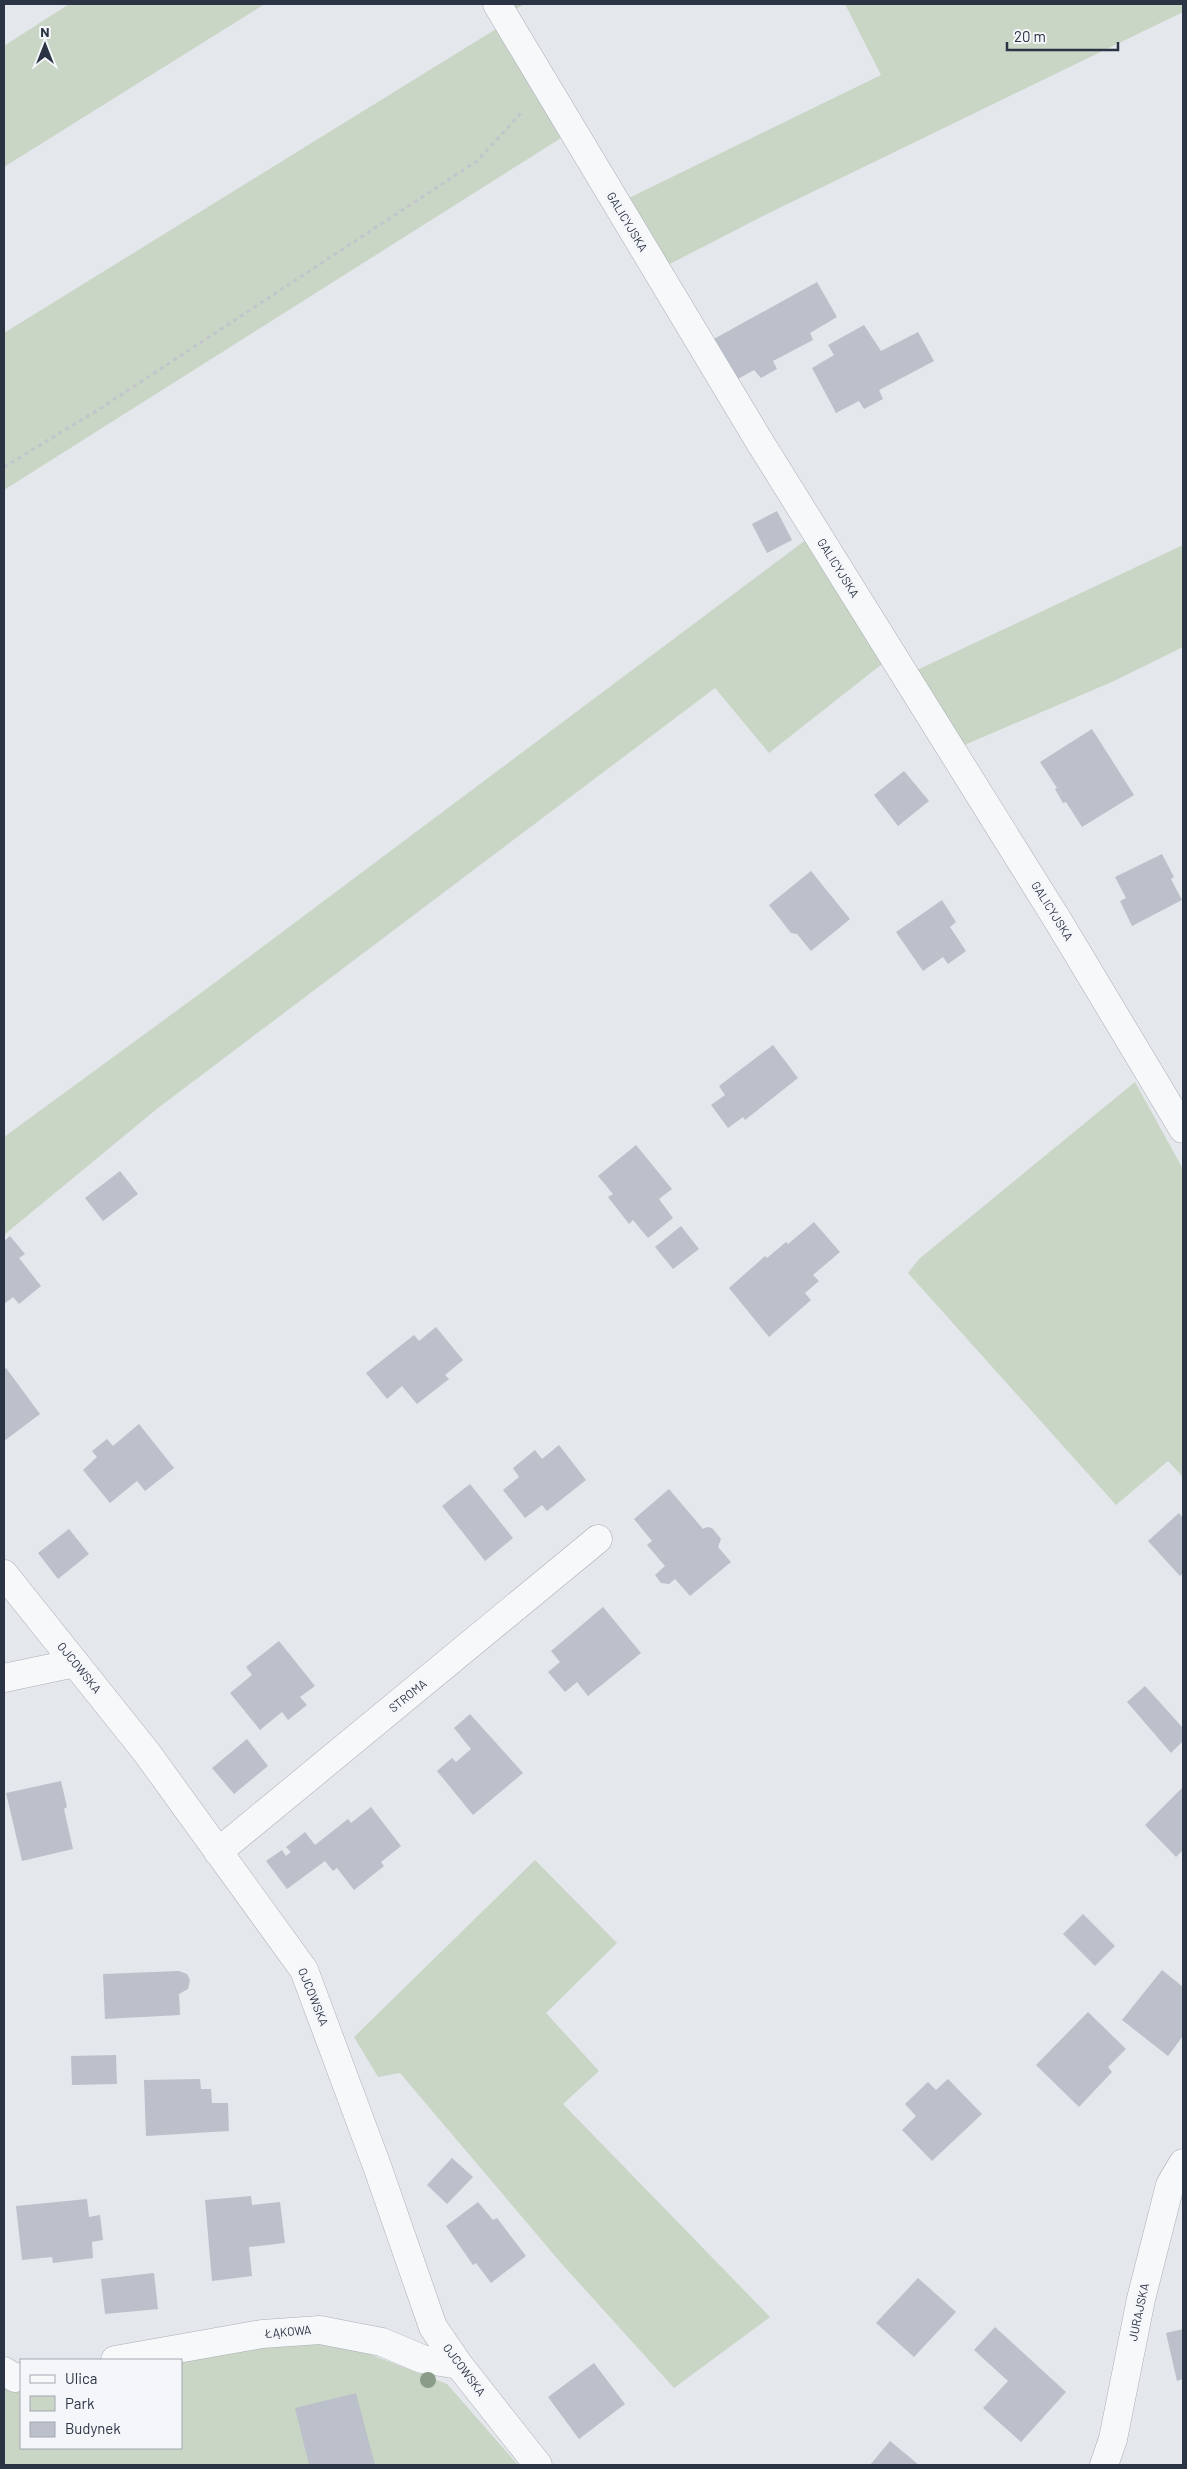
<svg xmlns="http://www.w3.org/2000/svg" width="1187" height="2469" viewBox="0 0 1187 2469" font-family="Barlow,sans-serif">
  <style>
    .green { fill: #c9d6c5 }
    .building { fill: #bbc0ca }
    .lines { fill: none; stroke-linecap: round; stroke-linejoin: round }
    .minor-casing { stroke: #a9aeb7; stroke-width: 29 }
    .path { stroke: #c2c5cb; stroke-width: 3; stroke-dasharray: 4 4; stroke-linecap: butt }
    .minor { stroke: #f7f8fa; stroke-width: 28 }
    .tree { fill: #899d89 }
    .labels { text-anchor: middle; stroke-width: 5; stroke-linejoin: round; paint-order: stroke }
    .street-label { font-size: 12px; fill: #2b3445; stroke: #f4f6f9 }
  </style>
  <rect width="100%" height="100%" fill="#e4e7ec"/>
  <g class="green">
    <polygon points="69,4 265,4 4,167 4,46"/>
    <polygon points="483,4 525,4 515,9 497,29 561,138 4,490 4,333 496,29"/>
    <polygon points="845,4 1183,4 1183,12 769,213 662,268 629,198 881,75"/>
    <polygon points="807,539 882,664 769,753 715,688 158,1108 4,1235 4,1137 209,987"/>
    <polygon points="1183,545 1183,647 1114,681 962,746 915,671"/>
    <polygon points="1135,1082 1183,1169 1183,1477 1168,1461 1116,1505 908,1273 919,1259"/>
    <polygon points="535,1860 617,1943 546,2013 599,2071 563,2104 770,2317 674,2388 561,2263 400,2073 378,2077 354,2037"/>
    <polygon points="333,2340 447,2384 518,2465 4,2465 4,2389 21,2387 21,2448 181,2448 181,2360 269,2342"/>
  </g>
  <g class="building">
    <polygon points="817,282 837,317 810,333 813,340 773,361 777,369 761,378 754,370 736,380 712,340"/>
    <polygon points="864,325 881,351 918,332 934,361 879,390 883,399 864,409 859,401 836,413 812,368 834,355 828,345"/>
    <polygon points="777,511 792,540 767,553 752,524"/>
    <polygon points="1092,729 1134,795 1082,827 1066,802 1063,803 1055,789 1057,788 1040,762"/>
    <polygon points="904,771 929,801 898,826 874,795"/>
    <polygon points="1162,854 1174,877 1171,879 1182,900 1132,926 1120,901 1126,898 1115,877"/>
    <polygon points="811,871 850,919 811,951 797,934 791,933 769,905"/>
    <polygon points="942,900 956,922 950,927 966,951 948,964 943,957 923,971 896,932"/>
    <polygon points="773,1045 798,1078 745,1120 743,1117 728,1128 711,1105 725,1095 719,1086"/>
    <polygon points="636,1145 672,1189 659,1199 673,1218 648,1238 633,1220 629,1224 608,1197 613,1194 598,1176"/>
    <polygon points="120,1171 138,1194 103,1221 85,1198"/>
    <polygon points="814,1222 840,1252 813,1275 819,1281 805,1293 811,1300 769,1337 729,1288 765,1256 767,1258 786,1242 788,1244"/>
    <polygon points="681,1226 699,1249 673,1269 655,1247"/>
    <polygon points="10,1236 25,1254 19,1258 41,1286 19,1304 13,1297 4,1304 4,1241"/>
    <polygon points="436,1327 463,1360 445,1375 449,1379 417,1404 402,1386 387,1399 366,1373 414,1335 419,1341"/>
    <polygon points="6,1368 40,1414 4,1441 4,1370"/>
    <polygon points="139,1424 174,1468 145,1491 137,1481 110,1503 83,1470 97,1457 92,1451 107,1439 113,1446"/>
    <polygon points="559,1445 586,1480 547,1511 542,1505 525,1518 503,1490 519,1477 513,1468 535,1450 542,1459"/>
    <polygon points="470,1484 513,1538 485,1561 442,1506"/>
    <polygon points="669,1489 703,1529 707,1527 712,1528 721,1539 718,1547 731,1562 690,1596 675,1579 669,1584 661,1583 655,1575 665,1566 647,1545 652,1541 634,1519"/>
    <polygon points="1179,1513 1183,1518 1183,1573 1180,1576 1148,1541"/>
    <polygon points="69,1529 89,1554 58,1579 38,1553"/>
    <polygon points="603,1607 641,1653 588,1696 577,1682 565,1692 548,1672 560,1662 551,1651"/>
    <polygon points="279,1641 315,1686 300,1697 307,1705 288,1720 282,1712 260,1730 230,1693 252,1675 246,1667"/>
    <polygon points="1145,1686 1183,1728 1183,1741 1171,1753 1127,1702"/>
    <polygon points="470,1714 523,1773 473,1815 437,1771 452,1758 456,1762 471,1749 454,1728"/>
    <polygon points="247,1739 268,1766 234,1794 212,1768"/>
    <polygon points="61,1781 67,1807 64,1809 73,1849 22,1861 6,1793"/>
    <polygon points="1183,1787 1183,1850 1176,1857 1145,1825"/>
    <polygon points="371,1807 401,1846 381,1862 384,1866 354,1890 337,1868 333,1871 325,1861 287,1889 266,1861 282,1850 286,1856 291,1852 286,1847 305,1832 315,1845 348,1819 351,1823"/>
    <polygon points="1083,1914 1115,1946 1095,1966 1063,1934"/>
    <polygon points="1162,1970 1183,1987 1183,2036 1168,2056 1122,2020"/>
    <polygon points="179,1971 187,1974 190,1980 188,1989 179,1994 180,2015 105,2019 103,1974"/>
    <polygon points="1088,2012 1126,2049 1108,2067 1112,2072 1079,2107 1036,2065"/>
    <polygon points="116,2055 117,2084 72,2085 71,2056"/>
    <polygon points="200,2079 201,2089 211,2089 212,2103 228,2103 229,2131 146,2136 144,2080"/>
    <polygon points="948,2079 982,2114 932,2161 902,2130 916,2116 905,2104 928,2082 936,2090"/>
    <polygon points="452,2158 473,2177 447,2204 427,2185"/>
    <polygon points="251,2196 252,2205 280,2202 285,2243 249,2247 252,2276 212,2281 205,2200"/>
    <polygon points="87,2199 89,2217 100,2215 103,2240 92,2242 93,2258 53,2263 52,2257 22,2260 16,2206"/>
    <polygon points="478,2202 493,2220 497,2218 526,2256 491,2283 476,2263 473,2265 446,2226"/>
    <polygon points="154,2273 158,2309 105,2314 101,2279"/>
    <polygon points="918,2278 956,2312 914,2357 876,2323"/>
    <polygon points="995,2327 1066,2392 1021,2442 983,2408 1008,2381 974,2350"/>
    <polygon points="1183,2329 1183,2379 1177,2381 1166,2333"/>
    <polygon points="594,2363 625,2404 579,2439 548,2397"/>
    <polygon points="356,2393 375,2465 309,2465 295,2408"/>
    <polygon points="890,2441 919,2465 870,2465"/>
  </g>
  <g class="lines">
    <defs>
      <g id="minor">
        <polyline points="497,4 761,444 1060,924 1183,1129"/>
        <polyline points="4,1574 147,1753 304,1970 377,2166 433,2327 459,2365 538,2465"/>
        <polyline points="4,1678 75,1663"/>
        <polyline points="218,1852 598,1539"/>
        <polyline points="115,2360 262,2334 320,2330 382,2342 422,2359 459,2365"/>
        <polyline points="4,2371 15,2378 21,2377"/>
        <polyline points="1104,2465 1113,2439 1141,2299 1170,2185 1183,2163"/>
      </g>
    </defs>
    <use href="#minor" class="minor-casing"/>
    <polyline class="path" points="4,467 101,408 477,161 523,111"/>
    <use href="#minor" class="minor"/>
  </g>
  <circle class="tree" cx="428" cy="2380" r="8"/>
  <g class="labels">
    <g class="street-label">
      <text transform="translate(627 222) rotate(59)" y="4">GALICYJSKA</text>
      <text transform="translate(838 568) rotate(58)" y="4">GALICYJSKA</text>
      <text transform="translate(1052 911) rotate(58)" y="4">GALICYJSKA</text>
      <text transform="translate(79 1668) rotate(51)" y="4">OJCOWSKA</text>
      <text transform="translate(408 1696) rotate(-39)" y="4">STROMA</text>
      <text transform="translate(313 1997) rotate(68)" y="4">OJCOWSKA</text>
      <text transform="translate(1139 2312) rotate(-78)" y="4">JURAJSKA</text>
      <text transform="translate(288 2332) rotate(-5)" y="4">ŁĄKOWA</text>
      <text transform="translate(464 2370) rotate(53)" y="4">OJCOWSKA</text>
    </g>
  </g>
  <rect width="1187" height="2469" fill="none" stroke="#2b3445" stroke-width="10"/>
  <rect x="20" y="2359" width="162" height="90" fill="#f4f6f9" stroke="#a4a8b1"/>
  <rect x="30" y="2375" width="25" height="8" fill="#f7f8fa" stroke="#a4a8b1"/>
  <text x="65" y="2384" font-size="15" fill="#2b3445">Ulica</text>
  <rect x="30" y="2396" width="25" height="15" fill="#c9d6c5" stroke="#a4a8b1"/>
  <text x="65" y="2409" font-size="15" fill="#2b3445">Park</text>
  <rect x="30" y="2422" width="25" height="15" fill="#bbc0ca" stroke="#a4a8b1"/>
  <text x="65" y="2434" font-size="15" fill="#2b3445">Budynek</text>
  <g transform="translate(45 45)" stroke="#f4f6f9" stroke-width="4" paint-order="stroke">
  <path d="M0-4L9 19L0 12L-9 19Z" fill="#2b3445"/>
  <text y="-8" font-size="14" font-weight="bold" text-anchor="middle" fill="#2b3445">N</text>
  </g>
  <path d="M1007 42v8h111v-8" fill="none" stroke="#2b3445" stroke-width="2.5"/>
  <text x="1014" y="42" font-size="15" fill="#2b3445" stroke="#f4f6f9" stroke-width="4" paint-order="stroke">20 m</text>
</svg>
